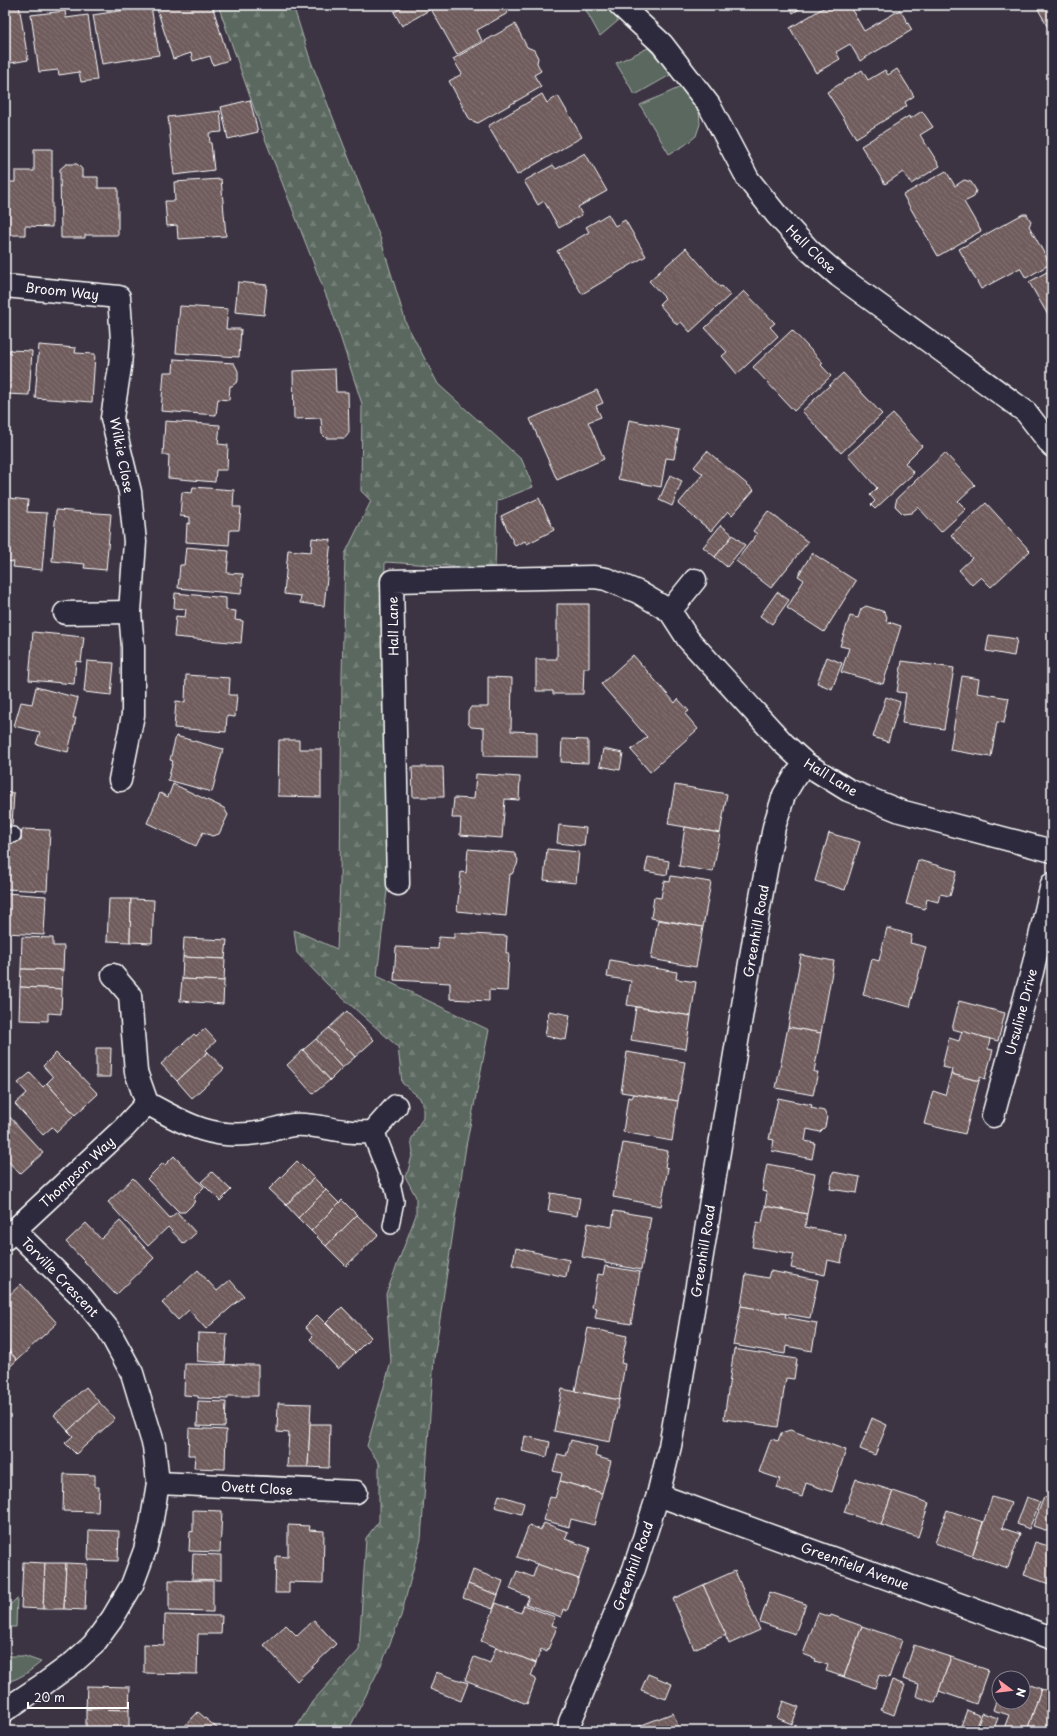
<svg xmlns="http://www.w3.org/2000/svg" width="1057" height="1736" viewBox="0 0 1057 1736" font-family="'Playpen Sans',sans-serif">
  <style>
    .green { fill: #5a685e; stroke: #acb4ae }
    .forest { fill: url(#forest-firs); stroke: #acb4ae }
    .building { fill: url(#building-back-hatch); stroke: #fff }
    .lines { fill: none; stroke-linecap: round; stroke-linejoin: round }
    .lane-casing { stroke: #fff; stroke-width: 18 }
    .street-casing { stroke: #fff; stroke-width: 25 }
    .lane { stroke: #2f2a3d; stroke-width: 15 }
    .street { stroke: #2f2a3d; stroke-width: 22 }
    .labels { text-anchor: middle; stroke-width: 3; stroke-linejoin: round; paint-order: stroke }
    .street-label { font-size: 13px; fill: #fff; stroke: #2f2a3d }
  </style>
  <defs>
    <pattern id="forest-firs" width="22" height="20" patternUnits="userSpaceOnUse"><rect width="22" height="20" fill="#5a685e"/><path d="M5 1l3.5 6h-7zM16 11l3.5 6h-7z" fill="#737f76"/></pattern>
    <pattern id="building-back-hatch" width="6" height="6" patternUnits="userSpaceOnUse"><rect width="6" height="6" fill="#6f5b5d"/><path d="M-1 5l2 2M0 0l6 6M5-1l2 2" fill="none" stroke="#857475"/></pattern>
  </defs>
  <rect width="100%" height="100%" fill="#3c3443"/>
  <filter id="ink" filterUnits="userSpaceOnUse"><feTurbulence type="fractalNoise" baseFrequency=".025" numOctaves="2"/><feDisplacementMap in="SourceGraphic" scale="8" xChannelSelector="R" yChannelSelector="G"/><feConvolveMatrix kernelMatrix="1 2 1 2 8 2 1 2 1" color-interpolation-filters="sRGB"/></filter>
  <g filter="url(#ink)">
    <g class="green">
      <polygon points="583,5 603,5 619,20 600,36"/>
      <polygon points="648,48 672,74 635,95 616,63"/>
      <polygon points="681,87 699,110 700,124 696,136 685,145 669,154 640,105"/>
      <polygon points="17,1598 16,1627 5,1627 5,1610"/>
      <path d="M 5,1656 L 24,1656 L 41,1662 C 30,1671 19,1680 5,1682 Z"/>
    </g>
    <polygon class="forest" points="218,5 293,5 310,59 381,240 406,323 438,384 522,460 533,487 497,501 495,569 385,562 384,607 388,882 377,976 489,1030 466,1146 434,1359 421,1539 401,1616 382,1663 348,1731 294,1731 312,1702 359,1650 366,1538 379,1521 379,1463 367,1446 391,1362 386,1294 416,1215 416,1197 405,1176 408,1171 413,1152 411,1140 423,1117 423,1107 420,1098 402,1083 398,1047 327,984 297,953 294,930 337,949 340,882 342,676 345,554 371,501 361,491 362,404 331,308 262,131"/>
    <g class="building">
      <polygon points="5,5 19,5 28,60 5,64"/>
      <polygon points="170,5 212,5 229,60 213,65 210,56 193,61 191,53 173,59 157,9"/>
      <polygon points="406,5 504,5 508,13 477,30 482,41 457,55 431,9 402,26 394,12"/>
      <polygon points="788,5 806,5 793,13"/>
      <polygon points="828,5 849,5 864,31 900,10 912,30 860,61 850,44 836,52 840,59 816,73 790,28"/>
      <polygon points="1036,5 1052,5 1052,24 1047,26"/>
      <polygon points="151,6 159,55 102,64 93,15"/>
      <polygon points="65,11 66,18 88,15 97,80 81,82 79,72 59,75 58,70 39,72 31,15"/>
      <polygon points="515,24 527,47 534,50 538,58 537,63 541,71 534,75 541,87 478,123 470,120 449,81 462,74 453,59"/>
      <polygon points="897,69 914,96 905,102 907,106 856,138 827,92 862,70 868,80 885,70 888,75"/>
      <polygon points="542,94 547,103 558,96 582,137 517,175 488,126"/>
      <polygon points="250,100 258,132 228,139 221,107"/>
      <polygon points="220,111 222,132 209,133 210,143 211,143 214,170 174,175 168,117"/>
      <polygon points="922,111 933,127 920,135 940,166 911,184 903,172 885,184 861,146 909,116 910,119"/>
      <polygon points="34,149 52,149 52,227 25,226 25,235 5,235 5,182 15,182 15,171 34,171"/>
      <polygon points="585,153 607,191 578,207 582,215 559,228 544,201 538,205 524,181 553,165 556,169"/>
      <polygon points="66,164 77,164 82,169 82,177 98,177 98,188 118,188 118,235 85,235 85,238 61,238 60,169"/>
      <polygon points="946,171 955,186 964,180 971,182 976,190 974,197 964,202 981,231 938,256 903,195"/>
      <polygon points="221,179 226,236 178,239 177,225 167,226 165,201 175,201 174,182"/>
      <polygon points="608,214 615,226 625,220 646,256 582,294 557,251 589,232 586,227"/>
      <polygon points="1023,214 1027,214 1031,222 1029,226 1050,264 1026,278 1020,268 981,289 959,249"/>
      <polygon points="686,248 720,287 722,286 730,295 690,332 681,322 677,325 659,304 665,298 649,281"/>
      <polygon points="1052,269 1052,322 1029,282"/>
      <polygon points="238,282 267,285 264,315 235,312"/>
      <polygon points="744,291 775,323 770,327 778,336 737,374 722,356 727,352 705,328"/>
      <polygon points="180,306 228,309 226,329 241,329 239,357 176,353"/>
      <polygon points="5,316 8,317 7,339 5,339"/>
      <polygon points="792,330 823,363 821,365 831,376 794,411 753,367"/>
      <polygon points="5,341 7,341 7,353 9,353 9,350 32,351 29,395 5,394"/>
      <polygon points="39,345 76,348 75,353 95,354 92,402 35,398"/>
      <polygon points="174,359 234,363 238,371 238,381 232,386 230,386 229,400 218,399 216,415 161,411 164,372 173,372"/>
      <polygon points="335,369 336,392 348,392 349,433 345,438 326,438 322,434 321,418 294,419 293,371"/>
      <polygon points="843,373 882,414 841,453 802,411"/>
      <polygon points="597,390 603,403 596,406 601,417 588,422 604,459 557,480 530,419"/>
      <polygon points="893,414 922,446 905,463 914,473 875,509 871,505 875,501 870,495 877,488 848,455"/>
      <polygon points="629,420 679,430 674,459 666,458 661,487 618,479"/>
      <polygon points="165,421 220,425 218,444 228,445 227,470 216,470 215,482 168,478 169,455 163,455"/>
      <polygon points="707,451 754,490 732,515 728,511 711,531 678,504 703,474 694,467"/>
      <polygon points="945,453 975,485 958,501 966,509 941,532 918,507 911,513 903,514 895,506 897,498"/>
      <polygon points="670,475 682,481 672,506 659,500"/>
      <polygon points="193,487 234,490 233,507 241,507 239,530 230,530 229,545 186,542 187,523 190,524 190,517 180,516 182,492 192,493"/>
      <polygon points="9,498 28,500 27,512 47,513 42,570 13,567 14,562 5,561 5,510 8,510"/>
      <polygon points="539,498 554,530 527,544 525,541 515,546 501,516"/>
      <polygon points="986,503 1030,551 991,587 981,577 972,585 959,570 972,558 951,535"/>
      <polygon points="56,510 111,514 106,570 84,568 85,564 52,561"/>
      <polygon points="768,511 808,542 771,588 736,561 757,534 753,531"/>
      <polygon points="721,525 733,535 715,557 703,547"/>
      <polygon points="733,535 745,545 727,567 715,557"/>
      <polygon points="312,538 331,540 324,606 300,603 301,596 284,594 288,550 311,552"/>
      <polygon points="186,547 229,551 227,573 243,574 241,594 178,588 180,565 184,565"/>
      <polygon points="812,553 856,581 824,632 787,608 804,580 798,576"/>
      <polygon points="777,592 789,600 772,624 760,616"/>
      <polygon points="175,593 226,598 226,610 236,611 235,620 243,621 241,643 174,637 176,616 185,617 186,609 174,608"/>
      <polygon points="557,604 589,604 589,668 584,668 583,694 553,694 553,691 536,691 536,659 557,659"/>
      <polygon points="866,606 885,612 887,617 886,621 901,626 883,684 841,672 849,648 840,646 850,616 858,618 861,609"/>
      <polygon points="33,632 84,637 81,662 76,661 74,684 29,680"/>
      <polygon points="989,635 1017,639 1014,656 986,651"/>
      <polygon points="633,655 675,703 678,699 689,711 685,714 698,729 650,772 631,750 647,737 601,684"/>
      <polygon points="827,657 842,663 832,689 817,683"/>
      <polygon points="87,661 114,663 111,695 84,692"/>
      <polygon points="902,661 954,668 944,729 902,723 906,693 897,692"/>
      <polygon points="186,675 230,678 229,695 237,695 235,717 227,716 226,732 174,728 176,701 185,702"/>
      <polygon points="962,676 979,679 977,693 1009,698 1004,723 997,722 991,757 950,750"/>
      <polygon points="488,677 512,678 511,731 537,732 537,757 484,756 484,728 471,727 468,723 468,712 471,707 488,707"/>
      <polygon points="36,687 78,698 73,718 76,718 68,752 36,744 40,732 14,726 21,702 32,704"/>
      <polygon points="886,697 900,702 888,742 873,737"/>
      <polygon points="176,736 223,749 212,792 168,780 173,761 170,760"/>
      <polygon points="562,739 588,740 588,763 561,762"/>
      <polygon points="279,740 299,740 299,749 321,749 321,797 278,796"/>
      <polygon points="603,749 623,753 620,770 600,766"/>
      <polygon points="412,767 443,767 444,797 413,797"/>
      <polygon points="476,774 520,777 519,800 505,799 502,838 460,835 461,818 452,818 454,798 474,799"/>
      <polygon points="173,784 224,808 228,815 219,834 212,836 203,832 196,846 147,823 160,793 168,797"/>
      <polygon points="675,785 727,794 720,833 668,824"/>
      <polygon points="5,792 14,793 12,825 5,825"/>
      <polygon points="559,825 586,828 584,846 557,843"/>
      <polygon points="685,827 720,833 713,872 679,866"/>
      <polygon points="22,829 50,830 47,891 5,889 5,839 21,840"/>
      <polygon points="829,833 860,842 845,890 815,881"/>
      <polygon points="468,849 514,853 516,856 518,860 517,865 512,874 510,874 506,916 457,911 461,872 466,873"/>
      <polygon points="547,849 579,852 576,883 544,880"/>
      <polygon points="648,857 669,861 667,875 645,871"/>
      <polygon points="918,860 957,871 950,896 940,894 938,902 927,899 925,909 906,904"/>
      <polygon points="671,876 711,882 703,927 651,918 654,897 661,898 664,881 670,882"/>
      <polygon points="6,893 46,896 44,935 5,933"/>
      <polygon points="109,899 131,899 130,942 107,941"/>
      <polygon points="131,899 154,900 152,943 130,942"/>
      <polygon points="658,920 703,927 696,967 651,959"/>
      <polygon points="887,928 912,935 910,943 926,947 910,1007 863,995 872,959 879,961"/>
      <polygon points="454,933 507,936 506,953 509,953 507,991 489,990 489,1001 450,999 450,983 394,980 396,947 438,949 439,937 454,938"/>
      <polygon points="22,937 53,938 53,946 64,946 63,970 21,969"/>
      <polygon points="184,938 227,940 225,959 183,957"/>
      <polygon points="801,955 834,961 821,1033 788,1027"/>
      <polygon points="183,957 225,959 224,981 182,979"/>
      <polygon points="610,960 677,972 676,979 696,982 691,1016 627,1005 631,981 607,977"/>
      <polygon points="21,969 63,970 62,989 20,987"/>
      <polygon points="182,979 224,981 223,1004 180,1001"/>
      <polygon points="20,987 62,989 61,1014 48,1013 48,1021 19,1020"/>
      <polygon points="959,1001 1005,1013 998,1041 952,1029"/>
      <polygon points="636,1007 691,1016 686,1049 631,1040"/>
      <polygon points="347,1011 374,1040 355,1057 329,1028"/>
      <polygon points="549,1011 570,1015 566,1040 545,1036"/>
      <polygon points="788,1027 821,1033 814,1072 818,1072 813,1095 776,1088"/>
      <polygon points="329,1028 355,1057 342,1068 316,1039"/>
      <polygon points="205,1029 216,1041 206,1050 208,1052 177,1081 161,1064 194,1034 196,1036"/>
      <polygon points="962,1031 990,1039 988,1049 993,1050 985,1079 980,1077 979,1081 951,1074 952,1069 942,1067 949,1038 959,1041"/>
      <polygon points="316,1039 342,1068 330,1080 303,1050"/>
      <polygon points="96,1048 111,1048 110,1077 96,1077"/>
      <polygon points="303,1050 330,1080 313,1094 287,1065"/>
      <polygon points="208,1052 224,1069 192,1098 177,1081"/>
      <polygon points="627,1052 685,1062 678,1101 621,1092"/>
      <polygon points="56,1053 66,1063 67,1062 98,1094 75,1115 47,1083 53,1077 43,1066"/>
      <polygon points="30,1073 43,1087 47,1083 75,1115 57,1132 52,1127 43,1135 15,1104 27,1093 18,1083"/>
      <polygon points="951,1074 979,1081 965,1134 924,1124 933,1091 945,1095"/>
      <polygon points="634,1094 678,1101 672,1141 623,1132 628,1097 632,1098"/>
      <polygon points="778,1098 812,1105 811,1108 824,1111 827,1117 825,1127 820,1132 807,1129 805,1141 815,1143 812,1159 772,1151 774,1140 769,1139"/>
      <polygon points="8,1115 43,1153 20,1174 5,1158 5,1118"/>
      <polygon points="623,1143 668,1151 665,1167 668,1168 661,1206 613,1197"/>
      <polygon points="174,1156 204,1187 195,1196 194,1203 185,1212 179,1212 147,1179 163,1163 165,1165"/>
      <polygon points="297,1161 314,1178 286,1205 269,1189"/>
      <polygon points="767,1164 815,1173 807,1214 765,1206 767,1192 762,1191"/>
      <polygon points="212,1172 231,1190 220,1201 201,1182"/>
      <polygon points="833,1172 860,1177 857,1193 830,1189"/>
      <polygon points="133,1178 170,1218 177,1212 196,1233 184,1244 168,1227 148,1246 108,1202"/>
      <polygon points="314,1178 326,1190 298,1218 286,1205"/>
      <polygon points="326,1190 339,1203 311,1231 298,1218"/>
      <polygon points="551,1193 580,1198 577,1216 548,1211"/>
      <polygon points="342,1200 357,1215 326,1246 311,1231"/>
      <polygon points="765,1206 807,1214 805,1227 846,1235 841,1263 828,1260 825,1275 791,1268 794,1254 752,1247 757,1222 762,1223"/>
      <polygon points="614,1211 651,1217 641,1270 605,1263 605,1261 582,1257 588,1223 612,1227"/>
      <polygon points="357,1215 378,1235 346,1266 326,1246"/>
      <polygon points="120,1221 154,1258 116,1295 66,1242 86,1223 101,1239"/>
      <polygon points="516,1248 569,1260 566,1277 512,1265"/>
      <polygon points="605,1266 640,1272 631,1324 595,1318 597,1308 592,1307 598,1274 603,1275"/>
      <polygon points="198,1270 217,1291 230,1280 244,1296 206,1329 189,1310 178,1320 162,1303"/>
      <polygon points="770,1271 818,1280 810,1318 741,1306 746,1274 768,1278"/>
      <polygon points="21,1284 57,1323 17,1360 5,1346 5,1317 7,1315 5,1312 5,1299"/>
      <polygon points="741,1306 786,1314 785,1317 817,1323 812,1351 786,1346 785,1354 733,1345"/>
      <polygon points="342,1307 371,1337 355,1353 326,1323"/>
      <polygon points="317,1315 355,1353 338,1369 310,1339 313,1336 305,1327"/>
      <polygon points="588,1328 627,1336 621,1363 625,1364 619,1400 575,1391"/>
      <polygon points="198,1333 227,1334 225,1363 197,1361"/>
      <polygon points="5,1346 17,1360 5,1371"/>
      <polygon points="734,1349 797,1359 794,1379 786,1378 778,1427 724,1419"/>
      <polygon points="185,1364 258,1365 258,1396 228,1396 228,1399 198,1398 198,1396 184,1395"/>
      <polygon points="86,1387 99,1402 68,1431 54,1415"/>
      <polygon points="562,1389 619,1400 610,1442 554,1431"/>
      <polygon points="198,1401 226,1402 225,1427 197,1426"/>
      <polygon points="99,1402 115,1419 76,1454 65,1443 73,1436 68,1431"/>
      <polygon points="278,1403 311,1404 308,1467 287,1467 289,1433 277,1432"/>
      <polygon points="872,1418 887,1425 875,1455 860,1449"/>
      <polygon points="310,1424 330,1424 329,1468 308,1467"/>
      <polygon points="189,1428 226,1430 225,1469 194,1468 195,1455 188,1455"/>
      <polygon points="790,1430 846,1450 832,1492 806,1483 802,1497 777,1488 780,1479 759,1472 771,1439 778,1441 781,1433"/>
      <polygon points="525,1436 550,1442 547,1457 522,1451"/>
      <polygon points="571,1440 597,1447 595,1456 611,1461 602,1493 560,1481 562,1473 553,1471 558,1454 566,1456"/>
      <polygon points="64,1474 95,1475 95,1487 99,1487 98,1512 63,1511"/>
      <polygon points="856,1479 893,1491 881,1525 844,1512"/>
      <polygon points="560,1481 602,1493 594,1525 571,1519 569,1527 543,1520 550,1497 555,1498"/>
      <polygon points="893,1491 929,1503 918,1537 881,1525"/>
      <polygon points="499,1495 524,1503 521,1514 495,1507"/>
      <polygon points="992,1497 1011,1503 1002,1528 1020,1534 1008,1568 972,1556"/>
      <polygon points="1027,1497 1040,1502 1029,1529 1017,1524"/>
      <polygon points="1044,1497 1052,1500 1052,1520 1048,1531 1033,1526"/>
      <polygon points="193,1510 222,1511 220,1552 189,1551 190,1531 193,1532"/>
      <polygon points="947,1510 983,1522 972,1556 935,1543"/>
      <polygon points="544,1523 568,1532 565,1539 590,1548 579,1579 517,1557 529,1525 541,1530"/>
      <polygon points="288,1525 310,1526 309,1530 324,1531 323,1583 289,1582 289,1593 275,1593 276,1556 288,1557"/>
      <polygon points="89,1530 119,1531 118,1561 88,1560"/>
      <polygon points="5,1536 7,1536 5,1578"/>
      <polygon points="1035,1542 1052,1547 1052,1585 1024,1575"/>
      <polygon points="193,1554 221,1555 221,1580 192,1579"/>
      <polygon points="23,1562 45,1563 43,1609 21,1608"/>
      <polygon points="45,1563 66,1563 64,1609 43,1609"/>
      <polygon points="66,1563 87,1564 85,1610 64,1609"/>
      <polygon points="537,1564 579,1579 567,1611 563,1609 561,1617 526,1604 529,1597 510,1589 517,1571 533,1577"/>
      <polygon points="473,1570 503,1581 498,1595 468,1584"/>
      <polygon points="735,1571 760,1630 729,1644 703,1585"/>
      <polygon points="169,1580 213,1581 213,1612 169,1611"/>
      <polygon points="468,1584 498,1595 493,1609 463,1598"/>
      <polygon points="703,1585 726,1635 694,1649 673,1599"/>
      <polygon points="770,1592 806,1604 795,1634 760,1622"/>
      <polygon points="496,1603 521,1613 524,1605 555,1617 552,1625 557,1627 547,1652 541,1649 536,1663 481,1641"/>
      <polygon points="818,1613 830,1617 831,1615 862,1626 844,1677 826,1671 828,1665 815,1661 816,1659 803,1654"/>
      <polygon points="165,1615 222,1616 221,1634 198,1634 197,1674 144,1673 144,1644 164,1645"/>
      <polygon points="314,1620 336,1644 297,1681 264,1645 286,1625 297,1636"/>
      <polygon points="862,1626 902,1640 889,1678 879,1675 875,1688 844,1677"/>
      <polygon points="914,1645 951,1657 935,1703 916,1696 919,1684 903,1679"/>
      <polygon points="496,1647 536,1663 531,1676 536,1679 527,1704 465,1680 474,1657 490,1663"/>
      <polygon points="951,1657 988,1670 976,1704 939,1691"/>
      <polygon points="436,1672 468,1683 461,1701 430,1689"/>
      <polygon points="648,1674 672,1684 666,1699 641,1690"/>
      <polygon points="892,1680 905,1685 894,1715 881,1710"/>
      <polygon points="1023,1682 1041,1689 1027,1731 1003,1731 1009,1715 993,1710 999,1693 999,1702 1023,1702"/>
      <polygon points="87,1686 130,1687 129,1710 86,1709"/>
      <polygon points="1041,1689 1052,1692 1052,1730 1027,1731"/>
      <polygon points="783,1701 799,1707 792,1724 777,1718"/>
      <polygon points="86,1709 129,1710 129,1731 86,1731"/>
      <polygon points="967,1710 980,1716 974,1731 959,1731"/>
      <polygon points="198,1712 218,1729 216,1731 180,1731"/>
      <polygon points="673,1713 680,1731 626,1731"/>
      <polygon points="982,1713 998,1718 993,1731 976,1731"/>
    </g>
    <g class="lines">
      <defs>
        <g id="lane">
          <polyline points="5,835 13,835"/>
          <polyline points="391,1226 396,1201 391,1178"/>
        </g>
        <g id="street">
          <polyline points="620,5 662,44 709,105 748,179 776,214 809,250 839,276 1026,412 1052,446"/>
          <polyline points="5,286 119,297 122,340 120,367 112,418 130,492 135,542 130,612 133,647 133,715 120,780"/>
          <polyline points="670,611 695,580"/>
          <polyline points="65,613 130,612"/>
          <polyline points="398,884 392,581 594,577 606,579 638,592 670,611 688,639 783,743 806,764 848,790 900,811 1052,851"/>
          <polyline points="113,975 130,995 136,1072 147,1103"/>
          <polyline points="993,1116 1032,972 1052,884"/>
          <polyline points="373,1132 396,1106"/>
          <path d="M 5,1239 L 124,1128 L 147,1103 C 188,1126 216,1141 263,1132 C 273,1130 283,1126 293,1125 C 310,1123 328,1129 345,1131 C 354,1133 363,1132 373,1132 L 391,1178"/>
          <polyline points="158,1483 356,1492"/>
          <polyline points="658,1495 1052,1638"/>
          <polyline points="5,1710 44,1684 74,1662 93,1645 112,1619 132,1585 145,1550 151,1525 158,1483 154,1446 132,1373 108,1329 81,1296 14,1230"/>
          <polyline points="569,1731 570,1722 634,1569 658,1495 670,1446 677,1407 759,908 774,827 784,795 796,775 806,764"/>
        </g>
      </defs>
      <use href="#lane" class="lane-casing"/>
      <use href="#street" class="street-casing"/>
      <use href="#lane" class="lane"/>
      <use href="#street" class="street"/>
    </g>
  </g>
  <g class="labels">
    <g class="street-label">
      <text transform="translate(811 249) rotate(44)" y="5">Hall Close</text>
      <text transform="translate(62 291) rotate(6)" y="5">Broom Way</text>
      <text transform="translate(122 455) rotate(79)" y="5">Wilkie Close</text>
      <text transform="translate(393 626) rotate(-91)" y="5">Hall Lane</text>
      <text transform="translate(831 777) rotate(31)" y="5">Hall Lane</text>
      <text transform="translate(756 931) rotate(-80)" y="5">Greenhill Road</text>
      <text transform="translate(1021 1012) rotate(-75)" y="5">Ursuline Drive</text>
      <text transform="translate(77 1172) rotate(-43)" y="5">Thompson Way</text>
      <text transform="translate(703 1251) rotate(-81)" y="5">Greenhill Road</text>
      <text transform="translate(60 1277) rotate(46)" y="5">Torville Crescent</text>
      <text transform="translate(257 1488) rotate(3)" y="5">Ovett Close</text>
      <text transform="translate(633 1566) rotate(-70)" y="5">Greenhill Road</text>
      <text transform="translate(855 1566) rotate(20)" y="5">Greenfield Avenue</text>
    </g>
  </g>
  <rect width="1057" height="1736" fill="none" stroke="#2f2a3d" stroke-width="20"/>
  <rect x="10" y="10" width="1037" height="1716" fill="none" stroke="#fff" stroke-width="1.5" filter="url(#ink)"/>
  <g transform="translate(1011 1690) rotate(105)"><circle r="19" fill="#2f2a3d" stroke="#827f8b"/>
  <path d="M0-3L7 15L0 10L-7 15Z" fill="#ff9aa2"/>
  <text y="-6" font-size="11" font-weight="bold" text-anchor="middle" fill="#ffffff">N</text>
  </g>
  <path d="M28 1702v6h100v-6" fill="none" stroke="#ffffff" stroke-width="2"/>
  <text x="34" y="1702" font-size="12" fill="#ffffff" stroke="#2f2a3d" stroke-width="3" paint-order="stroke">20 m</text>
</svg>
